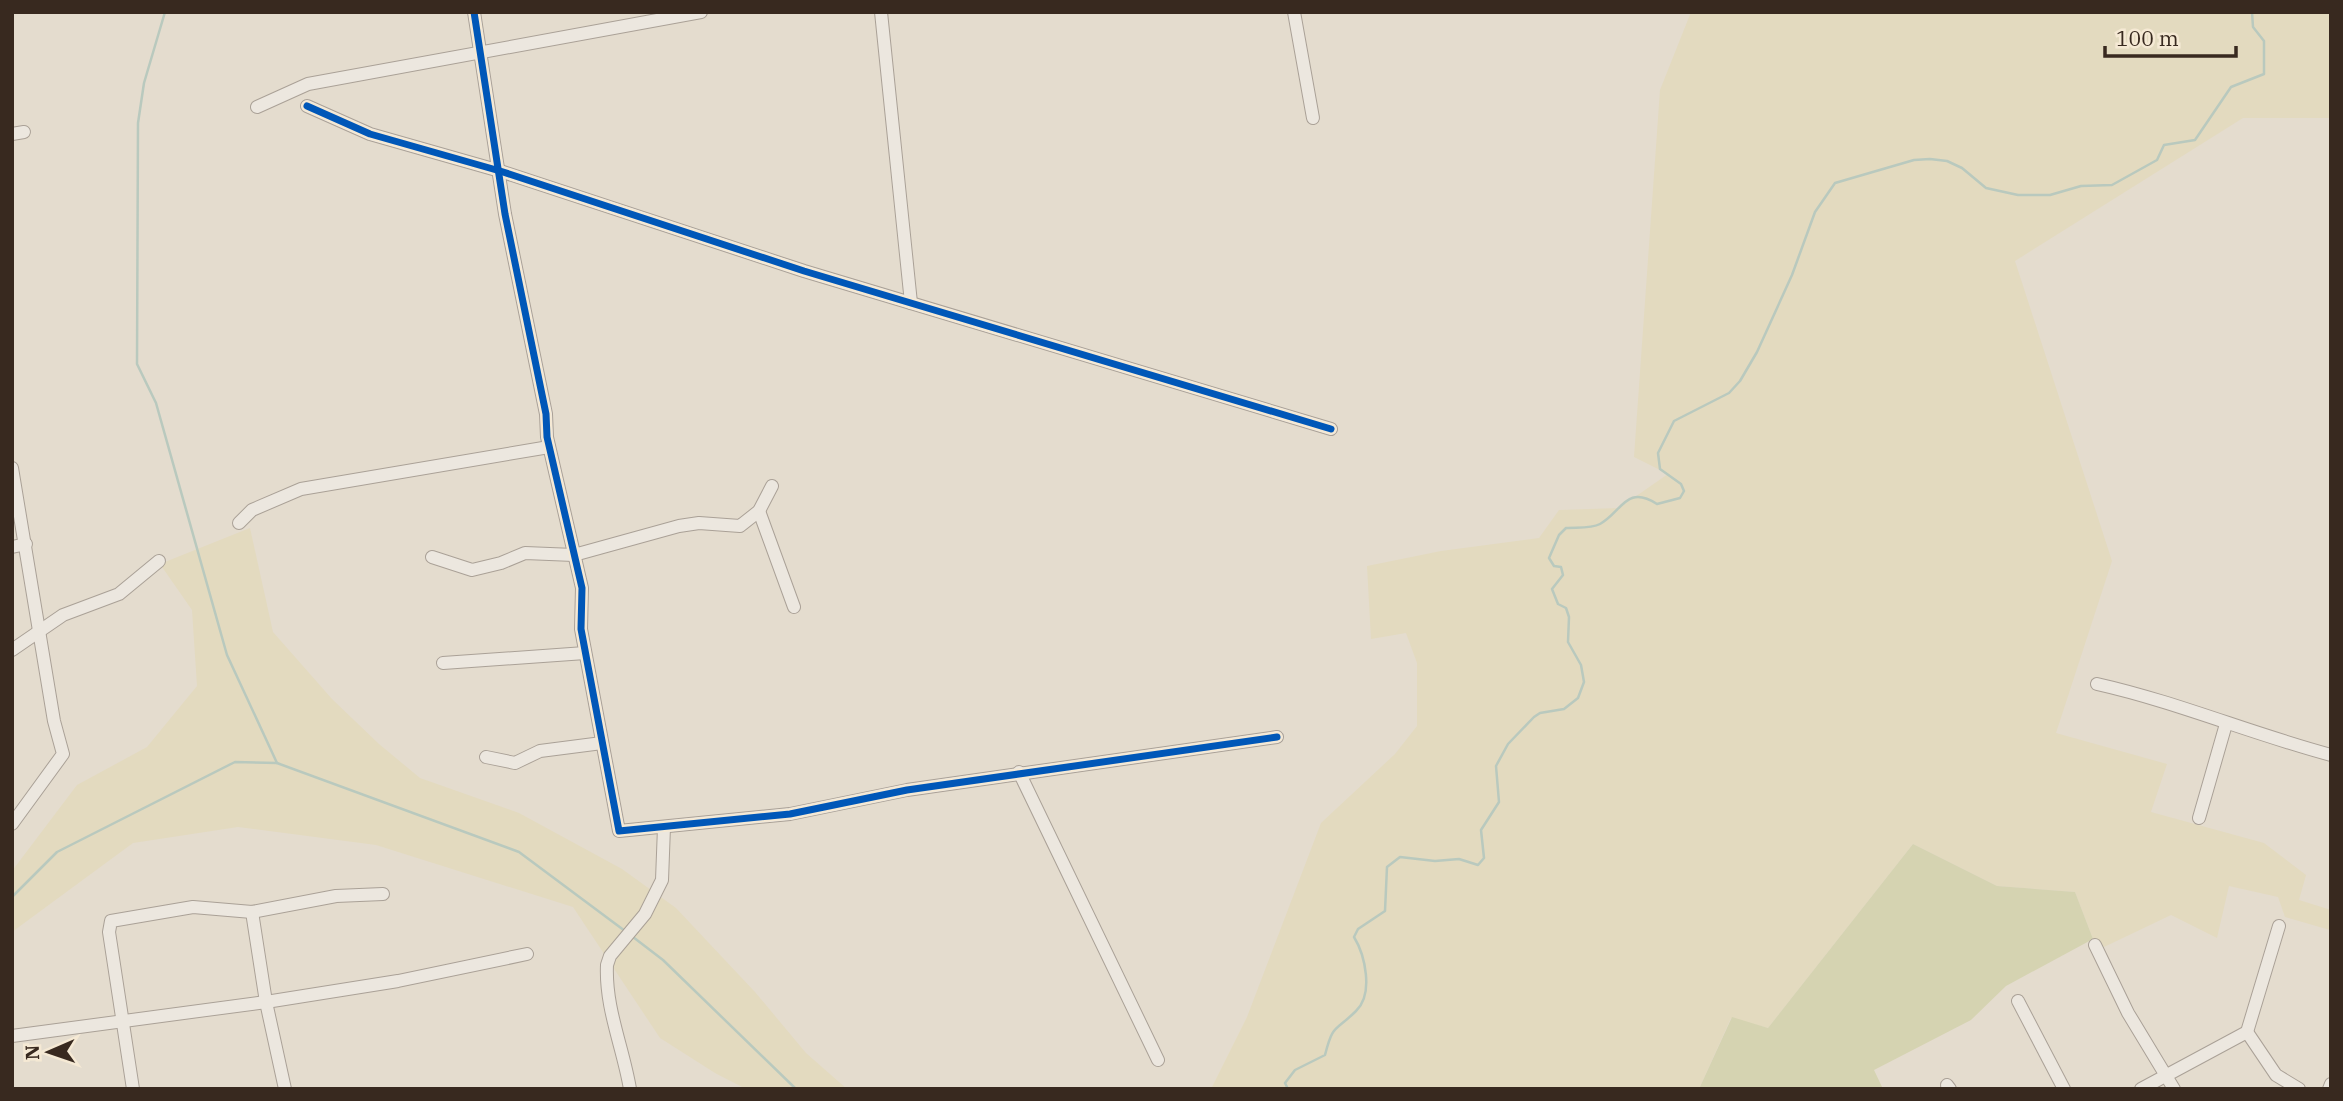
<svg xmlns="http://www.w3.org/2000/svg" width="2343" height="1101" viewBox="0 0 2343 1101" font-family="'IBM Plex Serif',serif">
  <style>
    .farmland { fill: #e3dabf }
    .green { fill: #d5d3b1 }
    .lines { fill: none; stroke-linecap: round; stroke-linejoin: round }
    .stream { stroke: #b9c9be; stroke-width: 2.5 }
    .minor-casing { stroke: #aaa197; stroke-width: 14 }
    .minor { stroke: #ece7df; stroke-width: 12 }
    .cycleway-casing { stroke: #f5e9d4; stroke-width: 11 }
    .cycleway { stroke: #0057b8; stroke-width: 7 }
  </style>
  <rect width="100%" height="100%" fill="#e4dcce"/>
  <g class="farmland">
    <polygon points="1691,12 2331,12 2331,118 2243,118 2015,261 2112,561 2056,733 2167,764 2151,812 2264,843 2306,875 2299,900 2331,910 2330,930 2285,917 2278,897 2229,886 2217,938 2171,915 2104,947 2093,939 2075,892 1997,886 1913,844 1768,1028 1731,1018 1699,1089 1211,1089 1247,1017 1321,823 1395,754 1417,726 1417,663 1406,633 1371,639 1367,566 1441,551 1539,538 1559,510 1619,508 1668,474 1634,457 1660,90"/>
    <polygon points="250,528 273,632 332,699 379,744 420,778 519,813 622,869 676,908 755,992 806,1053 847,1089 746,1089 715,1073 660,1038 573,907 376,845 238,827 133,843 12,932 12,871 77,785 147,747 197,686 192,610 160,564"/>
  </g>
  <polygon class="green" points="1913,844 1997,886 2075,892 2093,939 2006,986 1971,1020 1874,1070 1883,1089 1699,1089 1732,1017 1768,1028"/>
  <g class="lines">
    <g class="stream">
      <polyline points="165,12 144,83 138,123 137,364 156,403 227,655 277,763 519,852 625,931"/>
      <polyline points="12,897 57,852 235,762 277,763"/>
      <polyline points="633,937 663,960 796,1089"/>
      <path d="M 1288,1089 L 1285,1083 L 1295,1070 L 1325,1055 C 1333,1023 1335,1032 1356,1011 C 1374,994 1365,955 1354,937 L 1358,929 L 1385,911 L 1387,867 L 1400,857 L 1435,861 L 1459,859 L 1478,865 L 1484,858 L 1481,830 L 1499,802 L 1496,766 L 1508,744 L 1534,717 L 1540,713 L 1564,709 L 1578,698 L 1584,682 L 1581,665 L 1568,642 L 1569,617 L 1566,608 L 1558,604 L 1552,589 L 1563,575 L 1561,567 L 1554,566 L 1549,558 L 1559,535 L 1566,528 C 1576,527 1591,529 1600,524 C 1622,512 1626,484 1657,504 L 1680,498 L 1684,491 L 1681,484 L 1660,469 L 1658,453 L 1674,421 L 1729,393 L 1740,381 L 1757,352 L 1792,275 L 1815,212 L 1835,183 L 1914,160 L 1930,159 L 1947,161 L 1962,168 L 1986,188 L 2018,195 L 2050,195 L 2081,186 L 2112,185 L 2157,160 L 2164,145 L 2195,140 L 2231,87 L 2264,74 L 2264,41 L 2253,27 L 2252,12"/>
    </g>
    <defs>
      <g id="minor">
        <polyline points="474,12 505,214 546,414 547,437 582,588 581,629 619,831 790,814 907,790 1277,737"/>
        <polyline points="881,12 911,303"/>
        <polyline points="1294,12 1313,118"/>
        <polyline points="307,106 370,134 500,171 804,271 1331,429"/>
        <polyline points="257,107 308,84 701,12"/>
        <polyline points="12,134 24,132"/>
        <polyline points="12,468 54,721 63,754 12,824"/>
        <polyline points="759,511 794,607"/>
        <polyline points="239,523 252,510 301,489 549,447"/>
        <polyline points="12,547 26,544"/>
        <polyline points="432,557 472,570 501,563 525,553 574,555 679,526 699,523 740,526 759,511 772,486"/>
        <polyline points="12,650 63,615 119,594 159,561"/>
        <polyline points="443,663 585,653"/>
        <path d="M 2097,684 C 2177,702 2252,734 2331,755"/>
        <polyline points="486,757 515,763 540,751 602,743"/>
        <polyline points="1019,772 1158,1060"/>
        <polyline points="2199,818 2226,724"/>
        <polyline points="252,912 266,1002 285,1089"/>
        <polyline points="2095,945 2128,1013 2174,1089"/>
        <polyline points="2018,1001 2064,1089"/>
        <polyline points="2247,1032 2276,1075 2299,1089"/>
        <polyline points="12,1036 266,1002 398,981 527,954"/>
        <polyline points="1947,1085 1950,1089"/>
        <polyline points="133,1089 109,932 111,921 193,907 252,912 336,896 383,894"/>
        <path d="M 630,1089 C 623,1047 605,1008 607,965 L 610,956 L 645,914 L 662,880 L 664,827"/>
        <polyline points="2141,1089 2247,1032 2279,926"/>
        <polyline points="2329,1089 2331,1084"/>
      </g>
    </defs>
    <use href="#minor" class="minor-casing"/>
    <use href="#minor" class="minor"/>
    <defs>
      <g id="cycleway">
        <polyline points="474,12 505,214 546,414 547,437 582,588 581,629 619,831 790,814 907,790 1277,737"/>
        <polyline points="307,106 370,134 500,171 804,271 1331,429"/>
      </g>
    </defs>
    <use href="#cycleway" class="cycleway-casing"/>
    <use href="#cycleway" class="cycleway"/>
  </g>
  <rect width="2343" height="1101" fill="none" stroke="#38291f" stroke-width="28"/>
  <g transform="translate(49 1052) rotate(268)" stroke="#f5e9d4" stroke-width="5" paint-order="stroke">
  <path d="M0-5L12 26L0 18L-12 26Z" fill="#38291f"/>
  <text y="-10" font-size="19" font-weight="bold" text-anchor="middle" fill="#38291f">N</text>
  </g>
  <path d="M2105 46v10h131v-10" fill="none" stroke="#38291f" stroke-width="3.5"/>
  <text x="2116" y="46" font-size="21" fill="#38291f" stroke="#f5e9d4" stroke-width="5" paint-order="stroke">100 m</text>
</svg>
